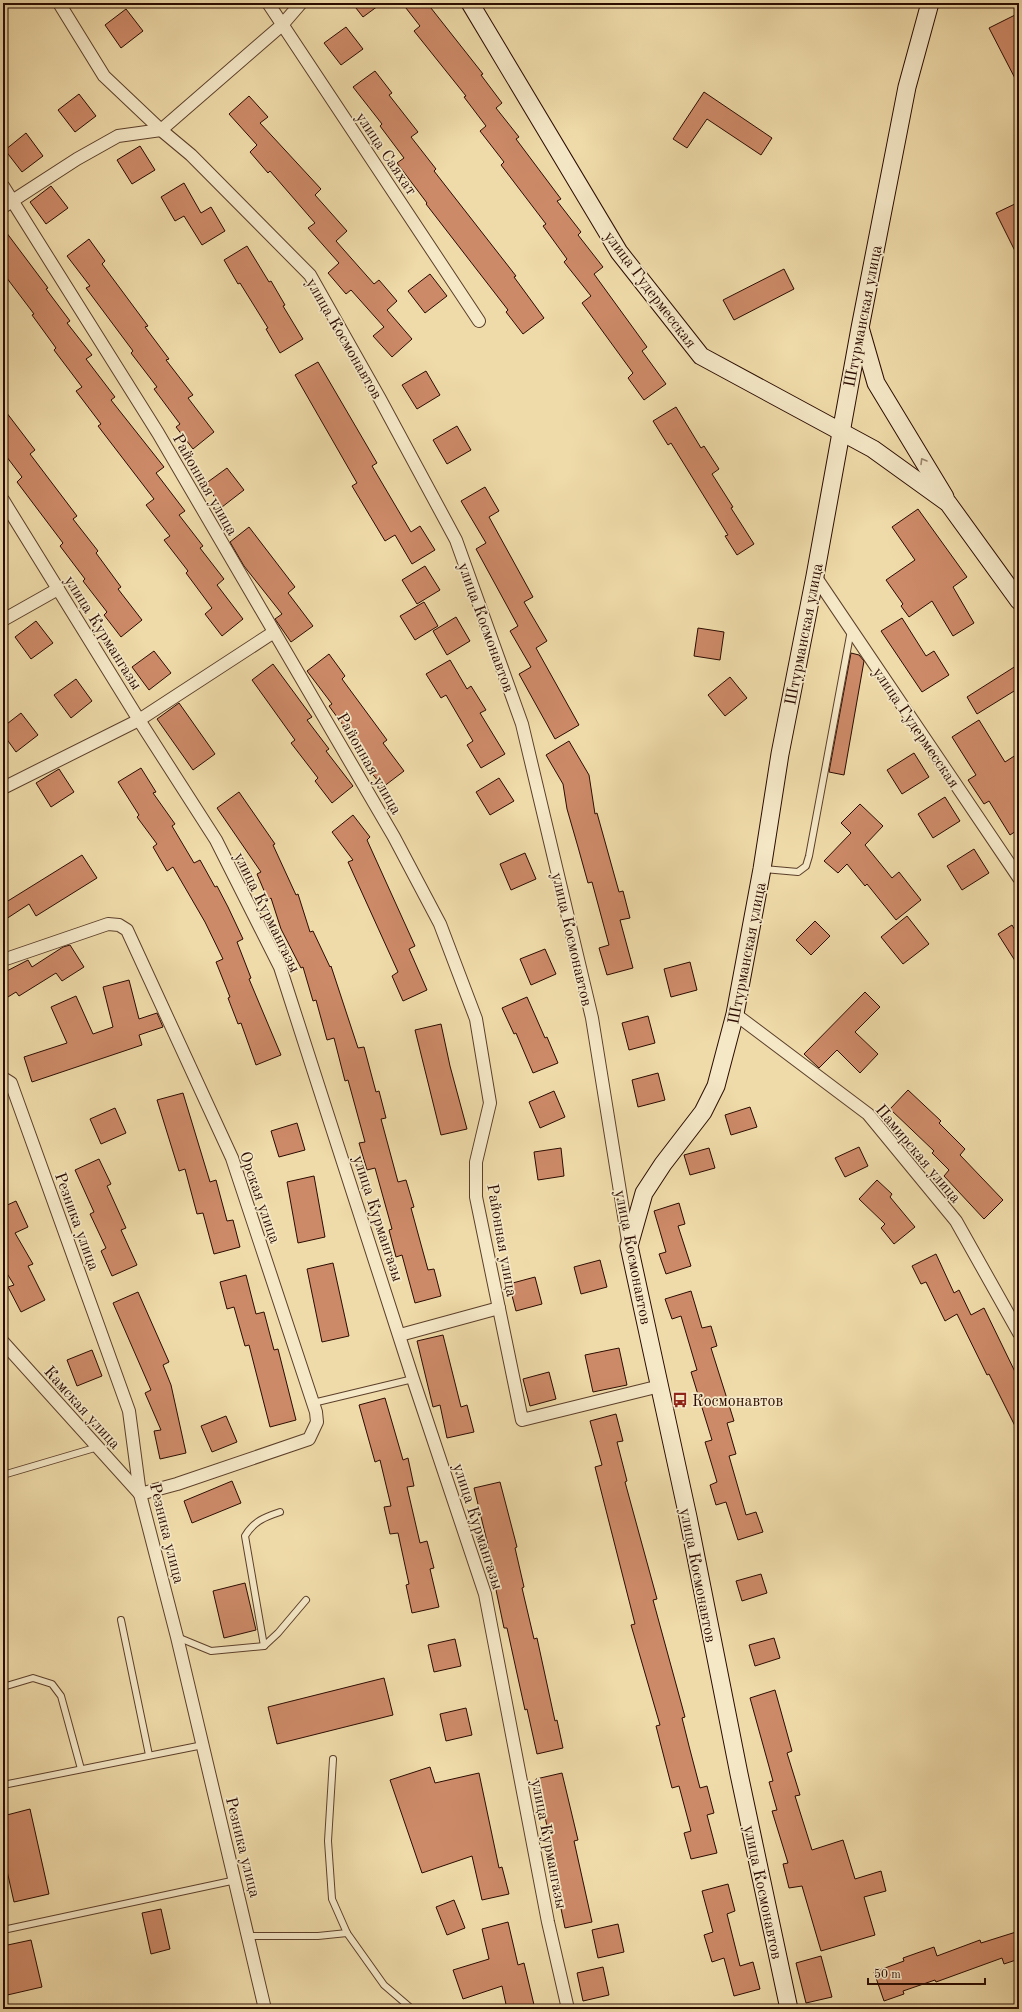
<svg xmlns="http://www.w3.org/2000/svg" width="1022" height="2012" viewBox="0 0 1022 2012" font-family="'Old Standard TT',serif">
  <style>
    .building { fill: #cd8a68; stroke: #2b0b00 }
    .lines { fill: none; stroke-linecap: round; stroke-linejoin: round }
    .lane-casing { stroke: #5c3f2a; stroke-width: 8 }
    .street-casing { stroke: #5c3f2a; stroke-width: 14 }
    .secondary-casing { stroke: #2b0b00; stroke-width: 19 }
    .lane { stroke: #f5e8c7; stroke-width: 6 }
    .street { stroke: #f5e8c7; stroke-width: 12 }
    .secondary { stroke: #f5e8c7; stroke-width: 17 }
    .oneway { stroke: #9a856d }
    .labels { text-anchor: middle; stroke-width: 3.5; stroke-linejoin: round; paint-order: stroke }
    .street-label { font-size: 16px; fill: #2b0b00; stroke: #f5e8c7 }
    .poi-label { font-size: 16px; fill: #2b0b00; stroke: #f5e8c7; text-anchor: start }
  </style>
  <rect width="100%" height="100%" fill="#efdba9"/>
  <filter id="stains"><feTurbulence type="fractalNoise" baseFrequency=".005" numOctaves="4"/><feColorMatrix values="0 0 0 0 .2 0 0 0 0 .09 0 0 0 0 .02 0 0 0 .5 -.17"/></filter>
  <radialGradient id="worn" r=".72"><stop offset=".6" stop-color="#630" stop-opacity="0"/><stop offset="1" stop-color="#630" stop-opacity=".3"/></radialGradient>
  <g class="building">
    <polygon points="352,3 382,3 363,17"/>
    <polygon points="402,3 427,3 483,74 481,75 502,103 496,108 519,137 516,139 561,199 557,201 581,232 578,235 603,267 594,274 647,347 642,351 666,384 644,400 628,378 633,373 582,303 591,296 564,262 567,259 543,226 546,224 501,165 504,162 480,131 486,126 464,97 466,96 414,31 420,26"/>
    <polygon points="126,9 143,31 121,48 105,25"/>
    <polygon points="1019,13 1019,86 989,28"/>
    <polygon points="346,27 363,49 341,65 324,43"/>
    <polygon points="375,71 392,93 389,95 418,132 411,137 436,169 434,171 516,276 514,277 544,318 523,334 506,312 508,310 426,204 427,203 397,163 404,158 380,126 382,124 353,87"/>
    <polygon points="704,92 772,138 761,155 707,119 687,148 673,139"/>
    <polygon points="79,94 96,116 75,132 58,110"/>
    <polygon points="249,96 268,117 260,123 321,189 315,195 347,231 336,241 374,284 379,280 397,301 387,310 412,339 392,357 373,336 384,327 351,290 346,294 328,273 339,263 308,228 315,223 270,171 268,173 250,152 257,145 229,114"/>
    <polygon points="26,133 43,156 22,172 5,150"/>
    <polygon points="140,146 155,170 132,184 117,160"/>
    <polygon points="184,183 201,213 211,207 225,231 202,245 184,216 175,221 161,197"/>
    <polygon points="51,186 68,208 46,224 30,202"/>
    <polygon points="1019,202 1019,259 996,213"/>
    <polygon points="3,228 48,288 46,289 70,321 67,323 92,355 86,359 115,397 111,400 164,467 156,473 185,511 179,515 203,546 200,548 224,579 217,585 243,619 222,636 205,614 212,608 186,573 188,571 164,540 170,536 146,505 154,499 98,426 101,424 76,391 82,387 54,350 56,348 32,315 34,314 3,273"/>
    <polygon points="89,239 105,261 102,264 148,326 145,327 169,359 166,360 193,395 188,398 214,432 193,449 176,427 180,424 154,389 157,387 131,353 133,351 86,288 90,286 67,256"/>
    <polygon points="247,246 269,282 271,281 285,305 283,306 303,339 280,353 266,329 268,328 240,283 238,284 224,260"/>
    <polygon points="784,269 794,289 734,320 723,300"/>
    <polygon points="430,274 447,296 425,313 408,291"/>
    <polygon points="318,362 377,463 372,466 411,532 420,526 435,550 412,564 395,535 385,541 352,486 357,483 295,375"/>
    <polygon points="426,371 440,395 417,409 402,385"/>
    <polygon points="676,407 701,448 704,446 719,469 712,474 733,507 731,508 754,544 737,555 725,536 728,535 671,443 668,445 653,421"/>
    <polygon points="3,408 35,450 30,454 77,516 73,519 98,551 96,553 121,587 118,589 142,620 121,637 104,615 107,612 83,581 85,579 60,546 63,543 17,482 22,477 3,452"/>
    <polygon points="457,426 471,450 447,464 433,440"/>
    <polygon points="227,468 244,490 222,507 205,484"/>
    <polygon points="485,487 499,511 489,517 533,597 524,602 547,641 536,648 579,725 555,739 519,674 531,667 510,631 518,626 476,549 486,543 461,501"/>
    <polygon points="918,509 967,577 953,587 974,623 953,636 932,601 909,617 901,606 903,604 886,580 915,560 892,527"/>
    <polygon points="249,527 295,587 288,593 313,626 291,642 275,619 282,614 244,566 230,542"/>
    <polygon points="425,566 440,590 417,604 402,580"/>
    <polygon points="424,602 438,626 415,640 400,616"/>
    <polygon points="456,617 470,641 447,655 433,631"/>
    <polygon points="902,618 926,656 934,651 949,675 922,692 881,631"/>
    <polygon points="36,621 53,643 31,659 15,637"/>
    <polygon points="698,628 724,632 720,660 694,656"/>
    <polygon points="154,651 171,673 149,690 132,667"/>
    <polygon points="851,653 859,655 864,661 844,775 829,772"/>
    <polygon points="329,654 345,676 342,679 387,740 383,743 404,771 383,787 365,765 370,762 329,706 332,704 307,671"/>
    <polygon points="450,660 467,689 471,686 486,710 480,713 505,754 481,768 467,745 473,741 446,695 441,698 426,674"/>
    <polygon points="273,664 312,717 307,720 329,749 326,751 353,786 332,803 315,781 318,778 291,743 295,740 252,680"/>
    <polygon points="1019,664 1019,688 977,714 967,697"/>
    <polygon points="730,677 747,698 725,716 708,695"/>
    <polygon points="76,679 92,701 71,718 54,695"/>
    <polygon points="179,703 215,754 193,770 157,719"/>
    <polygon points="21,713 38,735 16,752 3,734 3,727"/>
    <polygon points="979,720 1005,762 1019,753 1019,829 1010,835 989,801 984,804 968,780 976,775 952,737"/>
    <polygon points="569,741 589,775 595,814 597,813 619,892 623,891 630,918 620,920 633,968 607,975 599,948 609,945 592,882 588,883 578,847 567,809 563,784 546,755"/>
    <polygon points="914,753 929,777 902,794 887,770"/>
    <polygon points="141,768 156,792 153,793 175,824 172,826 194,863 200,860 215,887 217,886 228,907 243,939 237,942 251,978 249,979 281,1055 256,1065 241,1023 238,1024 228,998 230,997 216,962 223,959 205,922 173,867 167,871 153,847 157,844 137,817 139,815 118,782"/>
    <polygon points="59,769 74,792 51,807 36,783"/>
    <polygon points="499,778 514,801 490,815 476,792"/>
    <polygon points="239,792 275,844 273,845 296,895 298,894 310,932 313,931 330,967 331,966 358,1048 364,1047 376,1092 379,1091 386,1118 381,1119 398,1182 406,1180 414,1207 411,1208 428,1270 434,1269 441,1296 415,1303 402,1255 396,1257 389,1230 392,1229 375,1168 367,1170 359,1143 365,1142 348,1080 345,1081 334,1038 327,1040 316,1000 313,1001 303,967 301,968 281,929 271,898 268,900 257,874 261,872 217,808"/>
    <polygon points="945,797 960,821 933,838 918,814"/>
    <polygon points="860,804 883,826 865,845 892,878 899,872 921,900 896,920 867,884 865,886 847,864 838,873 824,861 851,833 841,823"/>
    <polygon points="353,815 370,837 367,840 415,946 409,949 427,990 403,1001 392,976 398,972 348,862 353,860 332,832"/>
    <polygon points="974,849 989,873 962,890 947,866"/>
    <polygon points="525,853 536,879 511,890 500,864"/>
    <polygon points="82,855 97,878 36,916 29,904 3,921 3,904"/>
    <polygon points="907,916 929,944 903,964 881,937"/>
    <polygon points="815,921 830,936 811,955 796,940"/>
    <polygon points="1012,925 1019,937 1019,967 998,934"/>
    <polygon points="70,945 84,967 62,981 56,973 19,996 16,992 3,1000 3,973 28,960 32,967 63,947"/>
    <polygon points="545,949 556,974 531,985 520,959"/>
    <polygon points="690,962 697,990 671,997 664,969"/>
    <polygon points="129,980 139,1019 157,1013 163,1027 139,1035 142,1045 32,1082 24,1057 67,1043 51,1007 76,996 93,1034 113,1027 103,987"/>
    <polygon points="865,992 880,1007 855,1032 878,1054 860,1073 837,1050 819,1068 804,1054"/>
    <polygon points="527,997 545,1038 547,1037 558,1063 533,1073 516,1033 514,1034 502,1008"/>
    <polygon points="648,1016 655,1043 629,1050 622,1023"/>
    <polygon points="441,1024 450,1066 467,1129 441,1135 415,1030"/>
    <polygon points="658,1073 665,1100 638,1107 632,1080"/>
    <polygon points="908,1090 941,1121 939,1123 965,1149 960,1155 1003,1200 984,1219 944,1176 949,1170 932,1153 934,1151 890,1109"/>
    <polygon points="554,1091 565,1117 540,1128 529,1102"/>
    <polygon points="183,1093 210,1182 216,1180 227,1221 233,1220 240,1247 214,1254 203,1213 197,1214 185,1169 179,1171 157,1100"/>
    <polygon points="750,1107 757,1127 731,1135 725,1115"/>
    <polygon points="115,1108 126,1133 101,1144 90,1119"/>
    <polygon points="297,1123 305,1150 279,1157 271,1131"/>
    <polygon points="859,1147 868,1166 845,1177 835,1158"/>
    <polygon points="561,1148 564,1176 538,1180 534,1152"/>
    <polygon points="709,1148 715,1168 690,1175 684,1155"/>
    <polygon points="99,1159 111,1184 107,1186 126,1228 121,1230 137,1265 112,1276 101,1251 106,1248 90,1214 94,1212 75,1170"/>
    <polygon points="314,1176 325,1237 298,1243 287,1182"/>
    <polygon points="877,1180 892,1194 890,1197 915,1227 894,1244 881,1228 885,1224 859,1199"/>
    <polygon points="16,1201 28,1227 15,1233 33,1264 28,1266 45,1300 21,1312 8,1287 14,1285 3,1267 3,1249 7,1246 3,1239 3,1207"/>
    <polygon points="679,1203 685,1224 678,1226 691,1266 666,1274 659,1254 666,1252 654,1211"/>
    <polygon points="936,1254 954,1293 959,1290 971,1315 984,1308 1019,1380 1019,1434 989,1374 987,1375 957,1314 945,1321 926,1282 921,1284 912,1266"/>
    <polygon points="600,1260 607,1287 581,1294 574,1267"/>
    <polygon points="333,1263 349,1336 322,1342 307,1269"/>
    <polygon points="246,1275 256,1314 264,1312 274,1350 278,1349 296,1420 270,1427 249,1345 245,1346 234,1307 227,1309 220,1282"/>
    <polygon points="535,1277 542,1304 516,1311 509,1284"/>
    <polygon points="691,1291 702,1328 711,1326 717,1346 711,1348 734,1421 727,1423 736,1454 729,1456 746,1515 756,1512 763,1532 738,1540 726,1502 716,1505 710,1485 717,1482 705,1442 712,1440 691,1372 697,1370 681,1316 672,1319 665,1299"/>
    <polygon points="138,1292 169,1362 163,1365 171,1385 186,1453 160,1459 154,1431 161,1430 145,1393 151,1390 113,1303"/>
    <polygon points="443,1335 461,1407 467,1405 474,1432 447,1438 440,1405 433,1407 417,1341"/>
    <polygon points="619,1348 627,1385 593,1392 585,1355"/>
    <polygon points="92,1350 102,1376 77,1386 67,1360"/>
    <polygon points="549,1372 556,1399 530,1406 523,1379"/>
    <polygon points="385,1398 403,1460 408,1458 414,1486 407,1487 420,1543 427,1541 434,1568 430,1569 439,1607 412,1613 406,1585 409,1584 398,1533 390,1534 384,1507 391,1506 380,1460 375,1462 359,1405"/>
    <polygon points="616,1414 623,1441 617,1442 627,1481 625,1482 657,1599 653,1600 685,1717 682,1718 689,1746 700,1788 707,1786 714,1813 707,1815 717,1853 691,1859 684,1833 691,1831 679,1786 672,1788 665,1761 656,1726 660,1725 631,1625 635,1624 595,1467 602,1465 590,1421"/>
    <polygon points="226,1416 237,1442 212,1452 201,1426"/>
    <polygon points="232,1481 241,1503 192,1523 184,1501"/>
    <polygon points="500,1482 517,1547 515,1548 524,1587 522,1588 534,1639 537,1638 555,1721 557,1720 563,1748 537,1754 527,1709 525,1710 507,1628 504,1628 491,1566 493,1566 474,1488"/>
    <polygon points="761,1574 767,1593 742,1601 736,1581"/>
    <polygon points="245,1583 256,1630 224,1638 213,1591"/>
    <polygon points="774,1638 780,1658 755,1666 749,1645"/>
    <polygon points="455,1639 461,1666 434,1672 428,1645"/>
    <polygon points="384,1678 393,1715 277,1744 268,1707"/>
    <polygon points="775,1690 792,1751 787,1753 800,1795 795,1796 812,1850 843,1840 855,1879 881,1871 886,1891 864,1897 875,1935 821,1951 802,1886 789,1888 783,1864 788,1863 772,1811 777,1810 769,1782 773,1781 750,1698"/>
    <polygon points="466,1708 472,1735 446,1741 440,1714"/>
    <polygon points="430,1767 435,1783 479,1773 499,1868 502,1867 509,1894 482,1900 472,1856 422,1873 390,1780"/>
    <polygon points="562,1773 578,1840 574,1841 592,1922 565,1928 552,1865 556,1864 536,1779"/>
    <polygon points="30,1809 49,1894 14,1902 3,1853 3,1816"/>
    <polygon points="728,1884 735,1911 727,1914 740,1966 753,1962 760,1989 734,1996 724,1958 712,1962 704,1935 713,1932 702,1891"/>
    <polygon points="454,1900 465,1928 447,1935 436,1907"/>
    <polygon points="161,1909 170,1949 151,1954 142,1913"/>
    <polygon points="508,1922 518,1965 524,1963 535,2009 507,2009 502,1986 463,1999 453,1970 489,1959 482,1929"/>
    <polygon points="618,1924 624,1952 598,1958 592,1930"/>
    <polygon points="1016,1932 1019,1941 1019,1959 1004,1964 1002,1958 936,1982 935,1980 903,1991 904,1994 884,2001 874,1972 904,1961 903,1958 934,1947 937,1956 980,1940 981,1943"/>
    <polygon points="31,1940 42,1987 3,1996 3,1946"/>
    <polygon points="821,1956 832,1997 806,2003 796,1963"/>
    <polygon points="603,1967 609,1995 583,2001 577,1973"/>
  </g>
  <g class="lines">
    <defs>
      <g id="lane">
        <polyline points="764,869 798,872 806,866 809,856 851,630"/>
        <polyline points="313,1403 413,1379"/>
        <polyline points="3,1475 98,1447"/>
        <polyline points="121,1620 149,1755"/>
        <polyline points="177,1637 211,1651 264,1646 278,1633 306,1600"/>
        <path d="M 264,1646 L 245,1536 C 254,1521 265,1517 280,1512"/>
        <polyline points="3,1687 33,1678 52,1684 61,1696 81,1769"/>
        <polyline points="333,1759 328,1841 332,1899 347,1933 384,1985 412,2009"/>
        <polyline points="3,1785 203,1745"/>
        <polyline points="3,1930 236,1880"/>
        <polyline points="249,1936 318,1936 347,1933"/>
        <polyline points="253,2009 265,2007"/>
      </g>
      <g id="street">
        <polyline points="59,3 104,76 161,130 191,155 310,275 380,399 456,540 522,724 592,1018 628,1241"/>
        <polyline points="268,3 479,321"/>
        <polyline points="3,186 158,433 394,837 440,924 476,1019 490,1103 476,1162 476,1197 522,1420 660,1386"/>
        <polyline points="3,207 77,159 118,136 161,130 282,25 301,3"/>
        <polyline points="3,500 139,720 216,840 280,967 413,1379 485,1594 548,1922 568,2009"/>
        <polyline points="815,576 1019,878"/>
        <polyline points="3,620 58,589"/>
        <polyline points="3,788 139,720 274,632"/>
        <polyline points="3,960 108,924 119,925 127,930 232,1158 316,1412 317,1422 309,1439 177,1484 140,1494"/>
        <polyline points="735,1014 868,1114 956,1221 1019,1333"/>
        <polyline points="3,1078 11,1083 129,1411 140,1494 177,1637 265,2009"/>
        <polyline points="400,1335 499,1308"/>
        <polyline points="3,1342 140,1494"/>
      </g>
      <g id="secondary">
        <polyline points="470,3 619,252 701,356 873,449 948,503 1019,601"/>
        <polyline points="861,331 876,383 945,497"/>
        <polyline points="789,2009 739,1774 688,1517 629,1246 644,1193 663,1164 703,1112 716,1086 735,1014 762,869 780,754 815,576 860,328 907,87 930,3"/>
      </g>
    </defs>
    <use href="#lane" class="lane-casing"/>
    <use href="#street" class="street-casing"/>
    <use href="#secondary" class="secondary-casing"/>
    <use href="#lane" class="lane"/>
    <use href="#street" class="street"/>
    <use href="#secondary" class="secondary"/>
  </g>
  <defs><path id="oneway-chevron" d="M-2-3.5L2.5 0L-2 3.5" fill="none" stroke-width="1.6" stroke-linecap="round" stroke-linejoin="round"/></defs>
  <use class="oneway" href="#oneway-chevron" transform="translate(923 461) rotate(-121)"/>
  <defs>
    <symbol id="bus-bare" viewBox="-9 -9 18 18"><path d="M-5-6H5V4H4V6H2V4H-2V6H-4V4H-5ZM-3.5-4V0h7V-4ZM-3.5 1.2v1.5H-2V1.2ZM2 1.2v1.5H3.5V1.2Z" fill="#8f2418" stroke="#f5e8c7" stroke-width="2.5" paint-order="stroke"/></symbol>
  </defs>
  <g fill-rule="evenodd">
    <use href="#bus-bare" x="669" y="1389" width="22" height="22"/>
  </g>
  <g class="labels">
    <g class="street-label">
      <text transform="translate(387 153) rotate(56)" y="6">улица Саяхат</text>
      <text transform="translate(651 289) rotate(53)" y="6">улица Гудермесская</text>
      <text transform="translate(862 316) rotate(-79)" y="6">Штурманская улица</text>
      <text transform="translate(345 338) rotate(60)" y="6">улица Космонавтов</text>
      <text transform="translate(206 484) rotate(60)" y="6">Районная улица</text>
      <text transform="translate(487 627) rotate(70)" y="6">улица Космонавтов</text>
      <text transform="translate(104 632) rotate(58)" y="6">улица Курмангазы</text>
      <text transform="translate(803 634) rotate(-79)" y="6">Штурманская улица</text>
      <text transform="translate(917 727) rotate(56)" y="6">улица Гудермесская</text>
      <text transform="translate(370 763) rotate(60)" y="6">Районная улица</text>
      <text transform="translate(268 912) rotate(64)" y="6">улица Курмангазы</text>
      <text transform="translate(573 939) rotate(77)" y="6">улица Космонавтов</text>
      <text transform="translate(746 953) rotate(-79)" y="6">Штурманская улица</text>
      <text transform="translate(919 1153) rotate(50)" y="6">Памирская улица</text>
      <text transform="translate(261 1197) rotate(71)" y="6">Орская улица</text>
      <text transform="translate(379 1218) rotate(72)" y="6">улица Курмангазы</text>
      <text transform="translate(78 1221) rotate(70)" y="6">Резника улица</text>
      <text transform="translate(503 1240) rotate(80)" y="6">Районная улица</text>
      <text transform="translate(634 1257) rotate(79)" y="6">улица Космонавтов</text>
      <text transform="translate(83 1407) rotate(48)" y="6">Камская улица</text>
      <text transform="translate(479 1526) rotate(72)" y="6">улица Курмангазы</text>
      <text transform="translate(168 1533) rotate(76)" y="6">Резника улица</text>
      <text transform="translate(699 1575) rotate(79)" y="6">улица Космонавтов</text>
      <text transform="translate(550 1844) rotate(79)" y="6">улица Курмангазы</text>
      <text transform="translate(244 1847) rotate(76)" y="6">Резника улица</text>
      <text transform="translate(764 1892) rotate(78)" y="6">улица Космонавтов</text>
    </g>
    <g class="poi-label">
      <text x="692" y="1406">Космонавтов</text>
    </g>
  </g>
  <rect width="1022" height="2012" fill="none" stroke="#efdba9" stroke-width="16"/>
  <rect x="4" y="4" width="1014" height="2004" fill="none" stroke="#2b0b00" stroke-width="2"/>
  <rect x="8" y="8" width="1006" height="1996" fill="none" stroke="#2b0b00"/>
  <path d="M868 1978v6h117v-6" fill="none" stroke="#2b0b00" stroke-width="2"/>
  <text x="874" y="1978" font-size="12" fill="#2b0b00" stroke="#f5e8c7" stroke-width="3" paint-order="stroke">50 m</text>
  <rect width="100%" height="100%" filter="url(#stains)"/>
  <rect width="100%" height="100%" fill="url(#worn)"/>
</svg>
